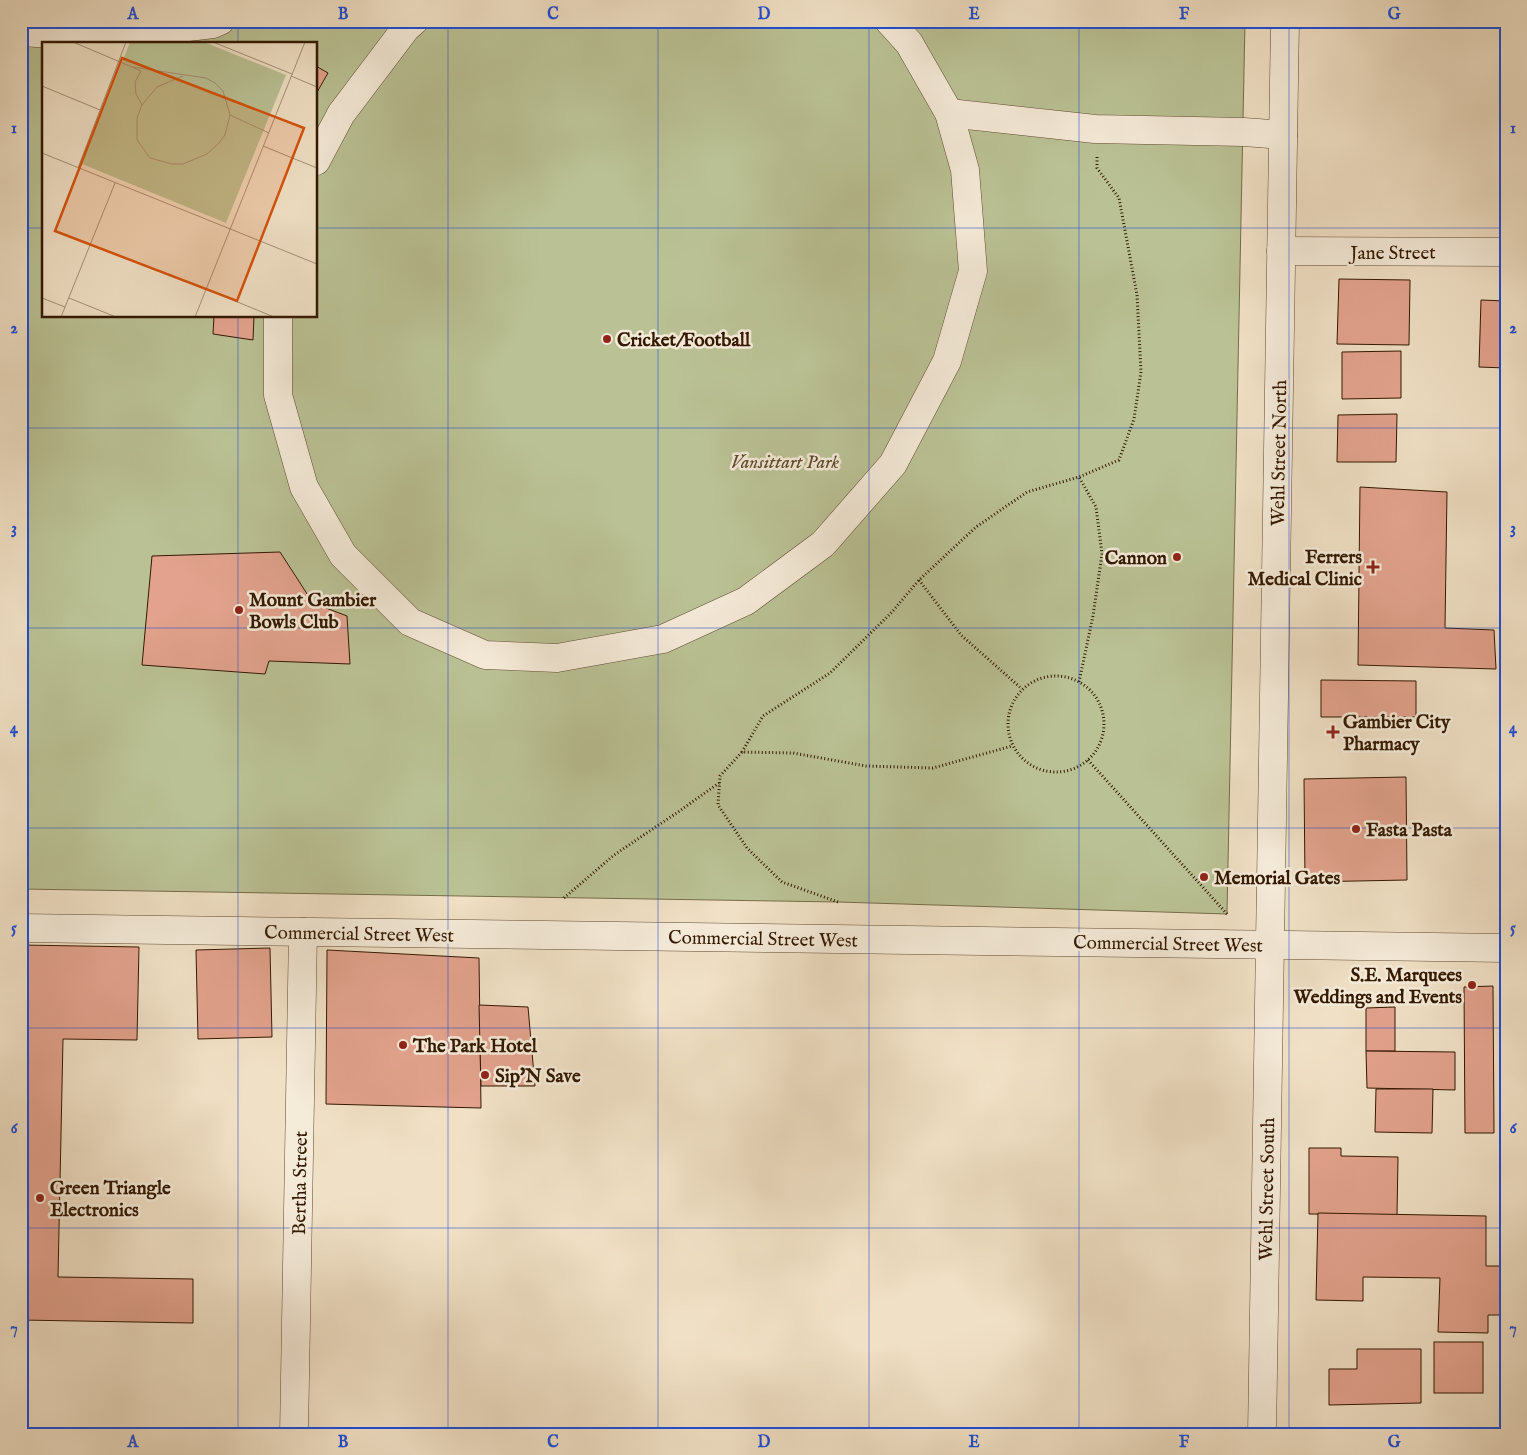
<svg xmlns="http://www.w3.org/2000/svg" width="1527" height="1455" viewBox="0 0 1527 1455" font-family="'IM FELL English',serif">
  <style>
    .green { fill: #bac295; stroke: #766d4a; fill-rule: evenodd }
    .building { fill: #e2a28d; stroke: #331800 }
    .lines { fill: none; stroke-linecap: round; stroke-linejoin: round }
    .minor-casing { stroke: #624a31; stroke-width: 29 }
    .path { stroke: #331800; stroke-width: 3; stroke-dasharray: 1 2.5; stroke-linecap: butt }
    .minor { stroke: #f5ebd9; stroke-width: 28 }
    .grid { fill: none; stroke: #1d4ed8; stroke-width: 1; stroke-opacity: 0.55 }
    .poi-dot { fill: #8f2418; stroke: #f5ebd9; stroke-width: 2 }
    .labels { text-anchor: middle; stroke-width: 5; stroke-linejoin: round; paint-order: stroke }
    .street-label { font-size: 19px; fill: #331800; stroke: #f5ebd9 }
    .poi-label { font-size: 19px; font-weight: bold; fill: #331800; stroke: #f5ebd9; text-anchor: start }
    .park-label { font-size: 19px; font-style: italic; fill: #5c4b2d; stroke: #f5ebd9 }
    .inset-road { fill: none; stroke: #a49076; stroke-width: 1 }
    .view { fill: #d6520b; fill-opacity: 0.15; stroke: #d6520b; stroke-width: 2.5 }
    .inset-edge { fill: none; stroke: #331800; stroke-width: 2.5 }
    .neatline { fill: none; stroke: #1d4ed8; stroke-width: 2 }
    .grid-label { font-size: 16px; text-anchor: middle; font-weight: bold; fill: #1d4ed8 }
  </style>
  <rect width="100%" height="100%" fill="#f0e0c5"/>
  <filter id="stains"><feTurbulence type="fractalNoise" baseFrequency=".004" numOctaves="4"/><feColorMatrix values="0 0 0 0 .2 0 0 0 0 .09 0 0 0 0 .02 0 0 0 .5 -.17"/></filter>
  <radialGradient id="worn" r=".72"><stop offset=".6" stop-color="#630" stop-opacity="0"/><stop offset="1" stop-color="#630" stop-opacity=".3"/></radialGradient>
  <path class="green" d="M 21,21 L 1245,21 L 1227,914 L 838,902 L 21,889 ZM 44,44 L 316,44 L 316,316 L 44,316 Z"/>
  <g class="building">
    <polygon points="316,66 328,73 316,94"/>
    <polygon points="1339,279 1410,280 1409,345 1337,344"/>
    <polygon points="1481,300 1506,301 1506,368 1479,367"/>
    <polygon points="214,316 254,316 253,340 213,334"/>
    <polygon points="1401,351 1401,398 1342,399 1342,352"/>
    <polygon points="1397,414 1396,462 1337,462 1338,415"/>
    <polygon points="1360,487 1447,492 1445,628 1494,630 1496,669 1358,665"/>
    <polygon points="280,552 313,603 347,616 350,664 269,661 265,674 142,665 152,556"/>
    <polygon points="1321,680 1416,681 1416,717 1321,717"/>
    <polygon points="1406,777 1407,880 1305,882 1304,779"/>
    <polygon points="21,945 139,947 137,1040 63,1039 58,1277 193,1279 193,1323 21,1320"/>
    <polygon points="270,948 272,1037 198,1039 196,950"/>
    <polygon points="327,950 479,958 481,1108 326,1104"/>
    <polygon points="1502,982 1506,982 1506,1070 1500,1070"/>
    <polygon points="1493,986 1494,1133 1465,1133 1464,987"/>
    <polygon points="479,1005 528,1007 535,1086 481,1086"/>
    <polygon points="1395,1007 1395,1051 1366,1051 1366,1008"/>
    <polygon points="1366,1051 1455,1052 1455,1090 1367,1088"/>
    <polygon points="1376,1089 1433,1089 1432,1133 1375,1132"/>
    <polygon points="1309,1148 1341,1148 1341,1156 1398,1157 1397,1215 1309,1214"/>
    <polygon points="1318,1213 1486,1216 1486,1266 1506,1266 1506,1315 1488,1315 1488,1333 1438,1332 1440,1278 1363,1277 1363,1301 1316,1300"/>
    <rect x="1434" y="1342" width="49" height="51"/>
    <polygon points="1357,1349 1421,1349 1421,1403 1329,1405 1329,1369 1357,1369"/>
  </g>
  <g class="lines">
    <defs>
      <g id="minor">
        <polyline points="154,31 213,24 220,21"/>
        <polyline points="21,32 103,37 154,33 176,40 176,44"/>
        <polyline points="949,113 1095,129 1244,132 1283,135"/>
        <polyline points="316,161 341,114 406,28 414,21"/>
        <polyline points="1281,251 1506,252"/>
        <polyline points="278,316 278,395 304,487 343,555 410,622 485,655 557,658 663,639 746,601 823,544 893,464 947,361 973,271 965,170 949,113 909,43 889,21"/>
        <polyline points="21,928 1506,948"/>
        <polyline points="294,1434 303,932"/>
        <polyline points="1262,1434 1285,21"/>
      </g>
    </defs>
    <use href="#minor" class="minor-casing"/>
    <g class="path">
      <polyline points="919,580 961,635 1022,689"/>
      <circle cx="1056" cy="724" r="48"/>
      <polyline points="1079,682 1093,616 1102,554 1096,507 1079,477"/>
      <polyline points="742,752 763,716 830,673 892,612 919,580 976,527 1027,492 1079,477 1119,460 1134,419 1141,372 1137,295 1119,198 1097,168 1097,157"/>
      <polyline points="1088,760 1227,914"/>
      <polyline points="564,898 614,855 678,812 719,783"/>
      <polyline points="838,902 782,882 747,848 718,805 720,776 742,752 793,753 866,766 933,768 1012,746"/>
    </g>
    <use href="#minor" class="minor"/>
  </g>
  <path class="grid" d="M 238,21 L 238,44M 448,21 L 448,1434M 658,21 L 658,1434M 869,21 L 869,1434M 1079,21 L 1079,1434M 1289,21 L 1289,1434M 21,228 L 44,228M 316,228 L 1506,228M 238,316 L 238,1434M 21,428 L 1506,428M 21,628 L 1506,628M 21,828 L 1506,828M 21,1028 L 1506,1028M 21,1228 L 1506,1228"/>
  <g class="poi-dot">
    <circle cx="607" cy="339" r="5"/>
    <circle cx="1177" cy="557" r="5"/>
    <path d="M1370.5 559.5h5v5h5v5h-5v5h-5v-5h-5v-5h5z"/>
    <circle cx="239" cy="610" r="5"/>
    <path d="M1330.5 724.5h5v5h5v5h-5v5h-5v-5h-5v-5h5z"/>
    <circle cx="1356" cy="829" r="5"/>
    <circle cx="1204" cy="877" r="5"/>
    <circle cx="1472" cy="985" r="5"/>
    <circle cx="403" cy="1045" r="5"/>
    <circle cx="485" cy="1075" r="5"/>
    <circle cx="40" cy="1198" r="5"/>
  </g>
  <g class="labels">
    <g class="street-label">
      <text x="1393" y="259">Jane Street</text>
      <text transform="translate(1278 453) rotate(-89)" y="7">Wehl Street North</text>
      <text transform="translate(359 933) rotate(1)" y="7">Commercial Street West</text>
      <text transform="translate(763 938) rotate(1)" y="7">Commercial Street West</text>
      <text transform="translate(1168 943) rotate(1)" y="7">Commercial Street West</text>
      <text transform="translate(299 1183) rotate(-89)" y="7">Bertha Street</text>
      <text transform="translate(1266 1189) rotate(-89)" y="7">Wehl Street South</text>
    </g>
    <g class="poi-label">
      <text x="617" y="346">Cricket/Football</text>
      <text x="1362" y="563" text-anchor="end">Ferrers<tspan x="1362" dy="22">Medical Clinic</tspan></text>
      <text x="1167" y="564" text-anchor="end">Cannon</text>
      <text x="249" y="606">Mount Gambier<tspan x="249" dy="22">Bowls Club</tspan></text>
      <text x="1343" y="728">Gambier City<tspan x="1343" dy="22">Pharmacy</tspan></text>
      <text x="1366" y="836">Fasta Pasta</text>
      <text x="1214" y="884">Memorial Gates</text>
      <text x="1462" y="981" text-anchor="end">S.E. Marquees<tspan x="1462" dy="22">Weddings and Events</tspan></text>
      <text x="413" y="1052">The Park Hotel</text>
      <text x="495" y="1082">Sip'N Save</text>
      <text x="50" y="1194">Green Triangle<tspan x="50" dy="22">Electronics</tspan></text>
    </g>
    <g class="park-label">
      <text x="785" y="468">Vansittart Park</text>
    </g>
  </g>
  <g transform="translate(42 42)">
    <rect width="275" height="275" fill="#f0e0c5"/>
    <path d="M 88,0 L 162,0 L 244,33 L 184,181 L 40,122 Z" fill="#bac295"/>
    <path class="inset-road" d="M 31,0 L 90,25 L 164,36 L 173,41 L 181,49 L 188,73 L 183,93 L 176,102 L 165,112 L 141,122 L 130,122 L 108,116 L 95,98 L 95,76 L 100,63 L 94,52 L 93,40 L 99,29 L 90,25M 171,0 L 250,32M 249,34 L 275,45M 0,44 L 58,68M 100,63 L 115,45 L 141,34M 188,73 L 227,91M 221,104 L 275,126M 0,111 L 275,222M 36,126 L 84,0M 164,247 L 232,275M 0,256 L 23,265M 27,256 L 74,275M 19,275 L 73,141M 153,275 L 263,0"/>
    <path class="view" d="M 80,16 L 262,86 L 195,259 L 13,189 Z"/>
    <rect width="275" height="275" class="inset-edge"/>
  </g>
  <rect width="1527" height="1455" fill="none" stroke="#f0e0c5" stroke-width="55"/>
  <rect x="28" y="28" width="1472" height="1400" class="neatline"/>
  <g class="grid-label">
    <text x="133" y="19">A</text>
    <text x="343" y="19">B</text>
    <text x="553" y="19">C</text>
    <text x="764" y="19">D</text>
    <text x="974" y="19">E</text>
    <text x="1184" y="19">F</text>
    <text x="1394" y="19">G</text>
    <text x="14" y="133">1</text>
    <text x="1513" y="133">1</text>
    <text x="14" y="333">2</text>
    <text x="1513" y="333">2</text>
    <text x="14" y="533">3</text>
    <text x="1513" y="533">3</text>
    <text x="14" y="733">4</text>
    <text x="1513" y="733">4</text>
    <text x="14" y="933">5</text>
    <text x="1513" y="933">5</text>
    <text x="14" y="1133">6</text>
    <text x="1513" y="1133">6</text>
    <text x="14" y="1333">7</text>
    <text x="1513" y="1333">7</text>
    <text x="133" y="1447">A</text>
    <text x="343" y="1447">B</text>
    <text x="553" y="1447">C</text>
    <text x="764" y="1447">D</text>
    <text x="974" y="1447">E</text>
    <text x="1184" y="1447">F</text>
    <text x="1394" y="1447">G</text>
  </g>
  <rect width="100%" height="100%" filter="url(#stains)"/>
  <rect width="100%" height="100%" fill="url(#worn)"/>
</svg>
